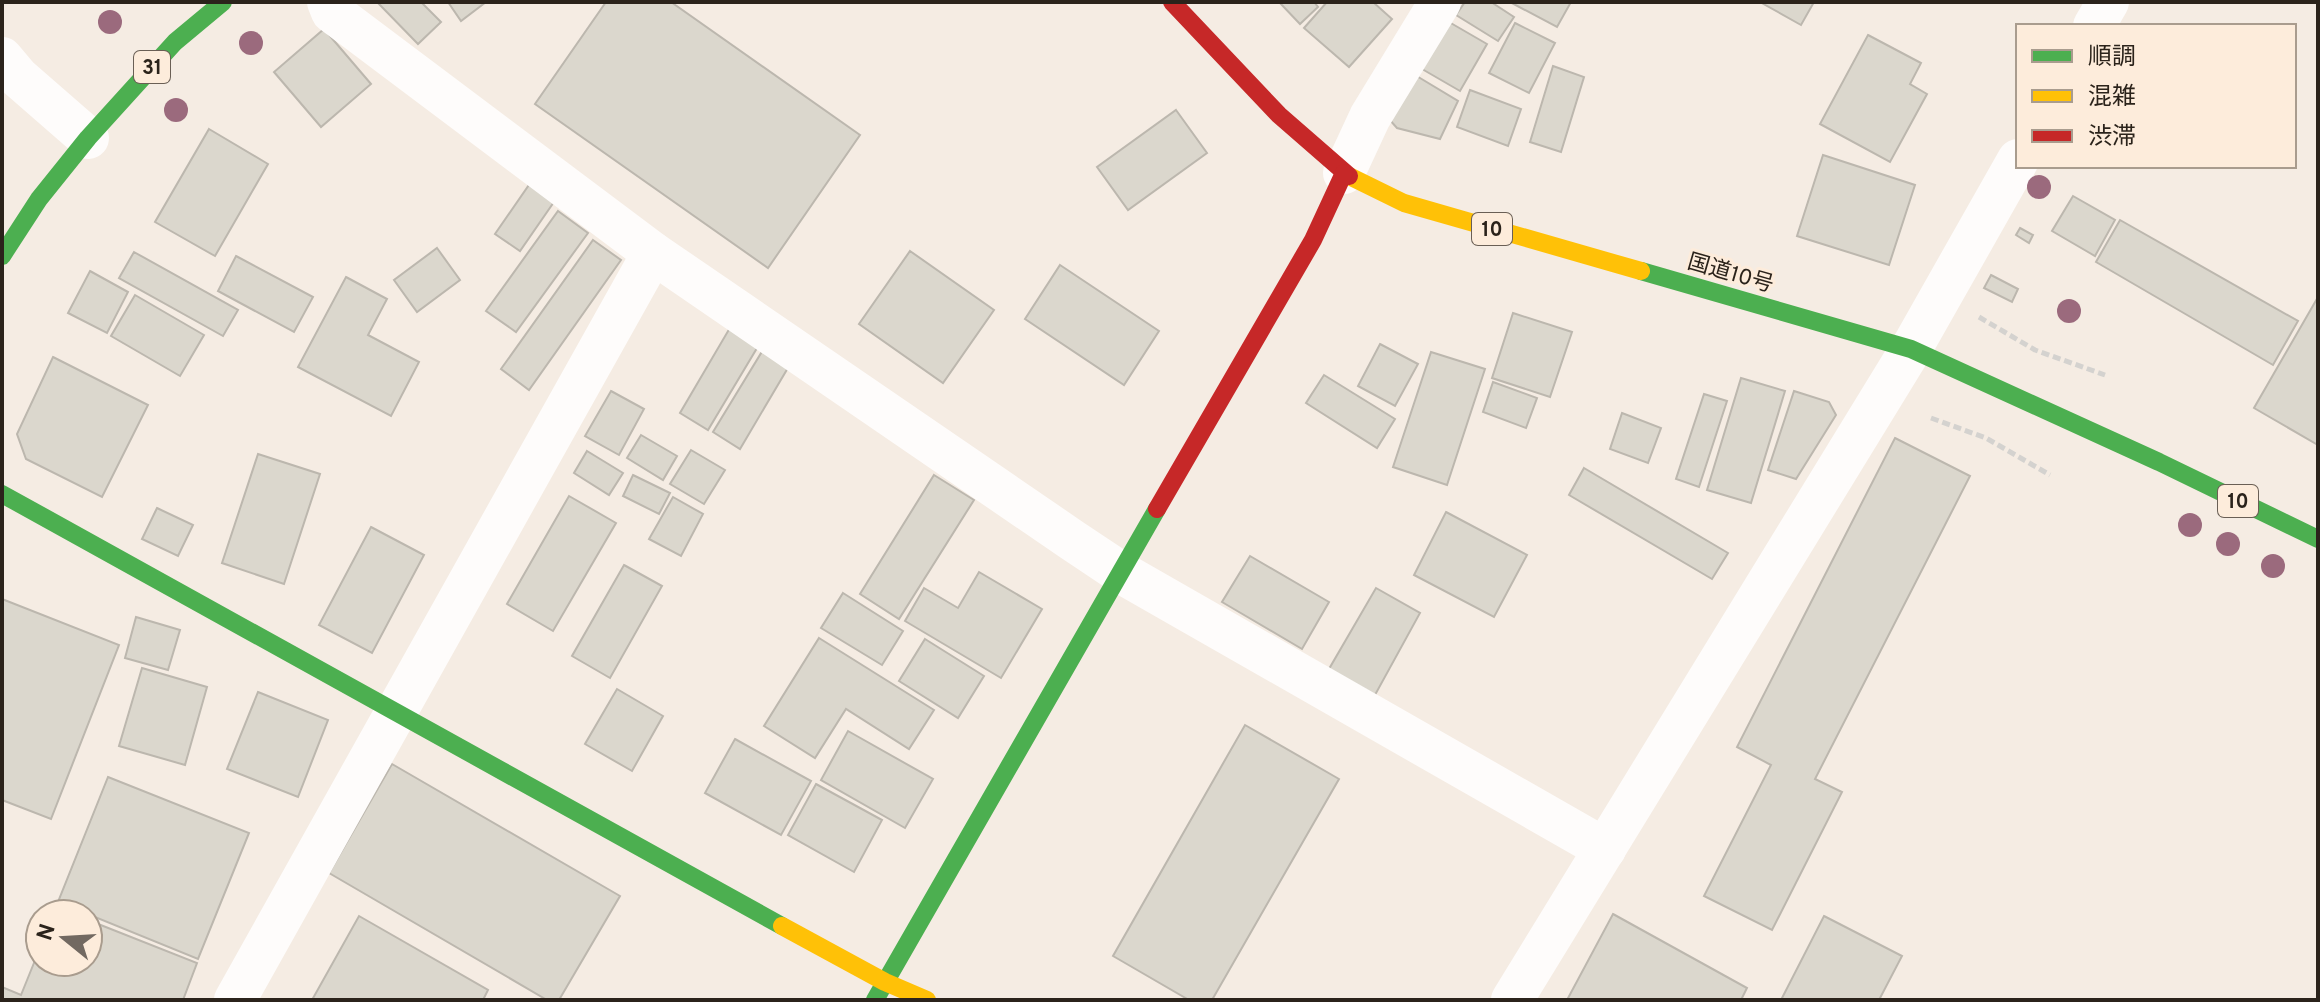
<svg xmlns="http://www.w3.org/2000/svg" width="2320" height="1002" viewBox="0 0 2320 1002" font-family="Overpass,'Noto Sans JP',sans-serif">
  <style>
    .building { fill: #dbd7cd; stroke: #bcb7ae; stroke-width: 2 }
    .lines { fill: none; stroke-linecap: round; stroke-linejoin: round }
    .path { stroke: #d4d2cf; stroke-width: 5; stroke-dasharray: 8 4; stroke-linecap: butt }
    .street { stroke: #fefcfb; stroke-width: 42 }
    .fast { stroke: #4caf50; stroke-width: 18 }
    .slow { stroke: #ffc107; stroke-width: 18 }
    .jam { stroke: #c62828; stroke-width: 18 }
    .tree { fill: #9b6a7d }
    .labels { text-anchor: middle; stroke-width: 6; stroke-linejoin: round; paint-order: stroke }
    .shield { fill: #fdecdb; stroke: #6a5f55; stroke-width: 2 }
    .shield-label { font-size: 20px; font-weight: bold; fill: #2b231b }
    .street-label { font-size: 22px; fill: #2b231b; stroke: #fdecdb }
  </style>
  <rect width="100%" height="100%" fill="#f5ece3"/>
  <g class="building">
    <polygon points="377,2 421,2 441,22 418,44"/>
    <polygon points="448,2 486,2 461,21"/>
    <polygon points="606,2 671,2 860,135 768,268 535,104"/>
    <polygon points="1279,2 1314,2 1318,7 1300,24"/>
    <polygon points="1327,2 1373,2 1392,19 1349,67 1304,28"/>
    <polygon points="1465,2 1491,2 1514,17 1498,41 1456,15"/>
    <polygon points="1510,2 1571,2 1557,27"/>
    <polygon points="1760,2 1814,2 1801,25"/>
    <polygon points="1449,22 1487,44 1460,91 1422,69"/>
    <polygon points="1515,23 1555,43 1529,93 1489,73"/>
    <polygon points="324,29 371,84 321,127 274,72"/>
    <polygon points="1868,35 1921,63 1910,84 1927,94 1890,162 1820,124"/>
    <polygon points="1553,66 1584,77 1561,152 1530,142"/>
    <polygon points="1415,75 1458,101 1440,139 1397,128 1388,118"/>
    <polygon points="1470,90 1521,109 1508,146 1457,127"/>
    <polygon points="1176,110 1207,153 1128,210 1097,167"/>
    <polygon points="209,129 268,164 215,256 155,222"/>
    <polygon points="1823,155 1915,185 1889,265 1797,236"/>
    <polygon points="531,182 556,199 520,251 495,234"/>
    <polygon points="2073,196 2115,220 2095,256 2052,231"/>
    <polygon points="558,211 588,233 516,332 486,311"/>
    <polygon points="2120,220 2298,321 2273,365 2096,262"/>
    <polygon points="2020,228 2033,235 2029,243 2016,235"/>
    <polygon points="593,240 621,260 529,390 501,369"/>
    <polygon points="437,248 460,280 417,312 394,280"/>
    <polygon points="910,251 994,310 943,383 859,324"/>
    <polygon points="134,252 238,310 223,336 119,278"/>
    <polygon points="236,256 313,297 294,332 218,291"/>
    <polygon points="1060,265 1159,331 1124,385 1025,319"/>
    <polygon points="90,271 128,292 107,333 68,313"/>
    <polygon points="1991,275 2018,289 2012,302 1984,288"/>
    <polygon points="346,277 387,299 368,335 419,362 391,416 298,367"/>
    <polygon points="135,295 204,335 180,376 111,336"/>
    <polygon points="2318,297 2318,445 2254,408"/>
    <polygon points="1513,313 1572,332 1550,397 1492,378"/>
    <polygon points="731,326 760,343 708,430 680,413"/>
    <polygon points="1380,344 1418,364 1395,406 1358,386"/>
    <polygon points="766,345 792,361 740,449 713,432"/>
    <polygon points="1431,352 1485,369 1447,485 1393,467"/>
    <polygon points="53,357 148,405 102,497 26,459 17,434"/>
    <polygon points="1324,375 1395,419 1377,448 1306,403"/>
    <polygon points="1741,378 1785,391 1751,503 1707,490"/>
    <polygon points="1493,382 1537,398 1526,428 1483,412"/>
    <polygon points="611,391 644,409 619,455 585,436"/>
    <polygon points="1794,391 1829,402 1836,415 1796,479 1768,470"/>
    <polygon points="1704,394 1727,401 1699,487 1676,479"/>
    <polygon points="1622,413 1661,428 1648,463 1610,449"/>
    <polygon points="641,435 677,456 663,480 627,458"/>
    <polygon points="1895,438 1970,476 1815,779 1842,792 1772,930 1704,896 1771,765 1737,747"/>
    <polygon points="691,450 725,470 704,504 670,484"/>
    <polygon points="587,451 623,473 609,495 574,473"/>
    <polygon points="258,454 320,474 284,584 222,563"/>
    <polygon points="1584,468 1728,553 1712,579 1569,495"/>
    <polygon points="633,475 670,493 659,514 623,496"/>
    <polygon points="934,475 974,500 899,619 860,594"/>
    <polygon points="569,496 616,523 553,631 507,604"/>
    <polygon points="673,497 703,514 681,556 649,539"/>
    <polygon points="157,508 193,525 178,556 142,539"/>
    <polygon points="1446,512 1527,555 1494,617 1414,575"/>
    <polygon points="371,527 424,555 372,653 319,625"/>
    <polygon points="1250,556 1329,602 1302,649 1222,602"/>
    <polygon points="624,565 662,586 610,678 572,656"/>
    <polygon points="979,572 1042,609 1001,678 905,621 924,588 958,608"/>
    <polygon points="1376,588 1420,613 1375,695 1329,669"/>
    <polygon points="843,593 903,631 882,665 821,628"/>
    <polygon points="2,599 119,645 51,819 2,800"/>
    <polygon points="136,617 180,630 168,670 125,658"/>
    <polygon points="819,638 934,710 909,749 846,709 815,758 764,726"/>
    <polygon points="925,639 984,676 958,718 899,681"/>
    <polygon points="142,668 207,687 185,765 119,746"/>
    <polygon points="617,689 663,716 632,771 585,744"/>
    <polygon points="258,692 328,720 298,797 227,769"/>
    <polygon points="1245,725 1339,779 1212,1000 1189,1000 1113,956"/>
    <polygon points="848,731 933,779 905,828 821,780"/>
    <polygon points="735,739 811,781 781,835 705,793"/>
    <polygon points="392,764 620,896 559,1000 547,1000 329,873"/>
    <polygon points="108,777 249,833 198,959 58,902"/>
    <polygon points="816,784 882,820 854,872 788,835"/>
    <polygon points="1613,914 1747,988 1741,1000 1567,1000"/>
    <polygon points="359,916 488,990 483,1000 312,1000"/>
    <polygon points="1824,916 1902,956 1879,1000 1781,1000"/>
    <polygon points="88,920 197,963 183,1000 2,1000 2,987 21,995 40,948 40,962 88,962"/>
  </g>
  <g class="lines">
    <g class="path">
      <polyline points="1979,317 2035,350 2105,375"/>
      <polyline points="1931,418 1986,438 2050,475"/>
    </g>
    <g class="street">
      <polyline points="328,2 332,12 653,253 1072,540 1120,572 1605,849"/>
      <polyline points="2094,26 2108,2"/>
      <polyline points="2,58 18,77 88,138"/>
      <polyline points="1344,173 1370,117 1440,2"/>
      <polyline points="235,1000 653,253"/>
      <polyline points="1512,1000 1911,349 2018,160"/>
    </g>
    <g class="fast">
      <polyline points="2,256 39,199 88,138 175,42 223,2"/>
      <polyline points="1641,271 1911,349 2159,462 2318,539"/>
      <polyline points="2,494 782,926"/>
      <polyline points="875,1000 1157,509"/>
    </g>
    <g class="slow">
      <polyline points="1349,176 1404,203 1641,271"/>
      <polyline points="782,926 885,982 927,1000"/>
    </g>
    <g class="jam">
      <polyline points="1172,2 1279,115 1349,176"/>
      <polyline points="1157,509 1313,240 1344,173"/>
    </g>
  </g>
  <g class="tree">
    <circle cx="110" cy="22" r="12"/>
    <circle cx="251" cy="43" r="12"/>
    <circle cx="176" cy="110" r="12"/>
    <circle cx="2039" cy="187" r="12"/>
    <circle cx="2069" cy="311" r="12"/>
    <circle cx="2190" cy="525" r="12"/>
    <circle cx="2228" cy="544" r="12"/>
    <circle cx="2273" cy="566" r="12"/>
  </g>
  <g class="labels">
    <g class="shield">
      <rect x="134" y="51" width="36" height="32" rx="6"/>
      <rect x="1472" y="213" width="40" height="32" rx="6"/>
      <rect x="2218" y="485" width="40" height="32" rx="6"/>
    </g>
    <g class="shield-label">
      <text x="152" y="74">31</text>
      <text x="1492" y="236">10</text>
      <text x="2238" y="508">10</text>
    </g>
    <g class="street-label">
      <text transform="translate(1731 272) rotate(16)" y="8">国道10号</text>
    </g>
  </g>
  <rect width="2320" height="1002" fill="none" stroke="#2b231b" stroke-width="8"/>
  <rect x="2016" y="24" width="280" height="144" fill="#fdecdb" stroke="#a99c8e" stroke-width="2"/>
  <rect x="2032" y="50" width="40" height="12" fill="#4caf50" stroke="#a99c8e" stroke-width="2"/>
  <text x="2088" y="64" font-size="24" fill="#2b231b">順調</text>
  <rect x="2032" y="90" width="40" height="12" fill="#ffc107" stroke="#a99c8e" stroke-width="2"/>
  <text x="2088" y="104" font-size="24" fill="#2b231b">混雑</text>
  <rect x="2032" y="130" width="40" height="12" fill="#c62828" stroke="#a99c8e" stroke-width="2"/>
  <text x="2088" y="144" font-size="24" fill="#2b231b">渋滞</text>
  <g transform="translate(64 938) rotate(288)"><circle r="38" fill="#fdecdb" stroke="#a99c8e" stroke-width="2"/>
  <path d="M0-6L14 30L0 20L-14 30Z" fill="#726961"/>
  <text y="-12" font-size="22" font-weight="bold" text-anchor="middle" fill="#2b231b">N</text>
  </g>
</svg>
